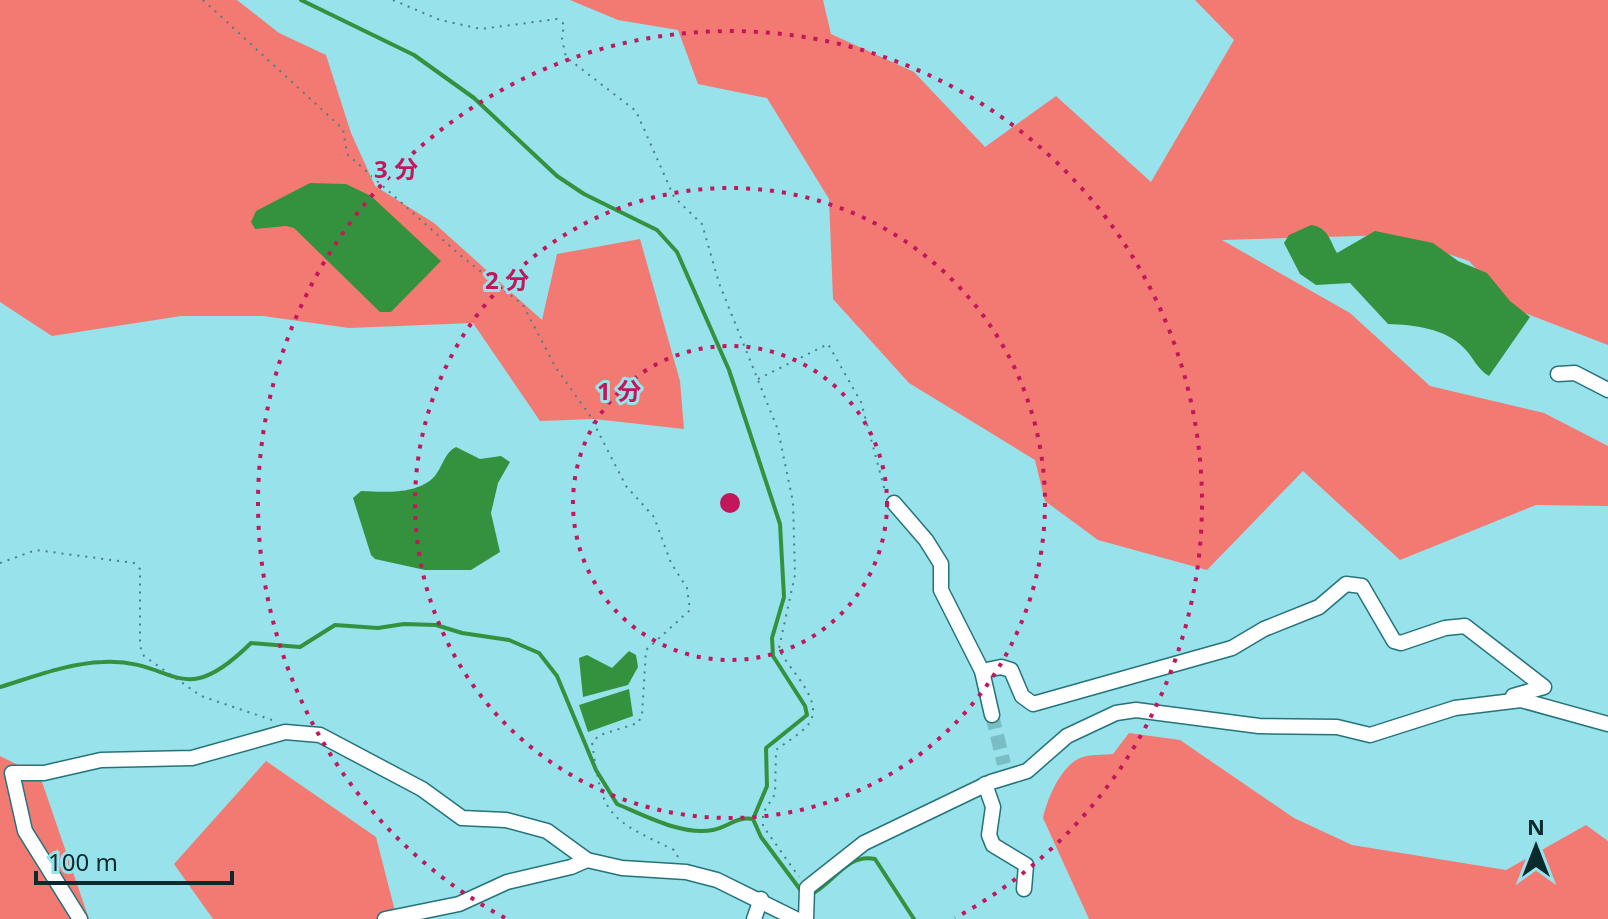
<svg xmlns="http://www.w3.org/2000/svg" width="1608" height="919" viewBox="0 0 1608 919" font-family="'Noto Sans','Noto Sans JP',sans-serif">
  <style>
    .forest { fill: #f37a73 }
    .water { fill: #34923e }
    .lines { fill: none; stroke-linecap: round; stroke-linejoin: round }
    .stream { stroke: #34923e; stroke-width: 4 }
    .minor-tunnel { stroke: #7bbdc5; stroke-width: 14; stroke-dasharray: 14 7; stroke-linecap: butt }
    .minor-casing { stroke: #25737b; stroke-width: 17 }
    .path { stroke: #4b7f85; stroke-width: 2; stroke-dasharray: 2 6; stroke-linecap: butt }
    .minor { stroke: #fff; stroke-width: 14 }
    .ring { fill: none; stroke: #c2185b; stroke-width: 4; stroke-dasharray: 4 8 }
    .centre { fill: #c2185b; stroke: #97e2eb; stroke-width: 4 }
    .ring-label { font-size: 24px; text-anchor: middle; font-weight: bold; fill: #c2185b; stroke: #97e2eb; stroke-width: 6; stroke-linejoin: round; paint-order: stroke }
  </style>
  <rect width="100%" height="100%" fill="#97e2eb"/>
  <g class="forest">
    <polygon points="0,0 237,0 279,33 326,55 351,133 375,186 434,223 542,320 557,254 640,239 680,381 684,429 594,419 540,421 473,323 349,328 263,316 181,316 52,336 0,302"/>
    <polygon points="570,0 823,0 831,34 914,72 985,147 1056,96 1151,182 1234,40 1195,0 1608,0 1608,345 1512,308 1469,261 1393,235 1222,240 1350,313 1430,386 1544,413 1608,446 1608,506 1536,505 1400,560 1303,471 1207,570 1098,540 1045,501 1035,460 909,383 833,299 829,199 767,98 698,84 678,30 618,20"/>
    <path d="M 1129,733 L 1180,740 L 1294,818 L 1352,845 L 1506,870 L 1586,825 L 1608,841 L 1608,919 L 1089,919 L 1043,818 C 1047,799 1061,766 1080,758 C 1090,754 1103,755 1113,754 Z"/>
    <polygon points="0,756 40,776 89,919 0,919"/>
    <polygon points="266,761 376,837 397,919 213,919 174,864"/>
  </g>
  <g class="water">
    <polygon points="310,183 346,184 371,196 441,261 391,312 380,312 294,228 286,226 255,229 251,222 256,211"/>
    <path d="M 1311,225 C 1328,227 1330,241 1337,253 L 1375,231 L 1433,243 L 1458,261 L 1487,273 L 1510,301 L 1530,317 L 1489,376 C 1478,370 1473,357 1464,348 C 1445,328 1414,325 1388,324 L 1350,283 L 1316,285 L 1300,274 L 1284,243 L 1289,235 Z"/>
    <path d="M 456,447 L 480,459 L 501,456 L 510,462 L 498,483 L 491,513 L 500,552 L 471,570 L 425,570 L 375,559 L 371,555 L 353,498 L 361,491 C 384,492 416,495 434,477 C 443,467 444,453 456,447 Z"/>
    <polygon points="629,651 636,655 638,667 628,685 583,697 579,658 587,655 612,668"/>
    <polygon points="629,689 633,716 588,732 579,705"/>
  </g>
  <g class="lines">
    <g class="stream">
      <polyline points="301,0 414,55 474,98 557,176 584,194 657,230 677,252 729,370 780,524 784,597 772,638 773,656 805,706 807,715 766,748 767,786 753,819 761,837 802,892"/>
      <path d="M 0,687 C 33,677 69,663 103,662 C 176,658 179,714 251,643 L 300,647 L 335,625 L 378,628 L 404,624 L 436,625 L 462,633 L 509,640 L 539,653 L 557,676 L 596,770 L 617,804 C 644,815 682,836 713,830 C 729,827 736,816 753,819"/>
      <path d="M 810,895 C 834,884 846,853 875,859 L 914,919"/>
    </g>
    <polyline class="minor-tunnel" points="992,715 1004,764"/>
    <defs>
      <g id="minor">
        <polyline points="1558,374 1575,373 1608,390"/>
        <polyline points="894,503 926,540 941,564 941,590 982,671 992,715"/>
        <polyline points="982,671 1001,667 1011,670 1022,696 1033,704 1232,648 1264,629 1319,607 1346,584 1362,586 1394,641 1401,643 1445,628 1465,626 1544,687 1513,696"/>
        <polyline points="985,784 993,807 989,835 993,845 1026,865 1024,889"/>
        <polyline points="80,919 25,831 12,773 44,773 101,760 192,758 285,732 320,735 422,789 462,818 506,820 547,831 587,860 622,868 686,872 717,880 796,919"/>
        <polyline points="385,919 459,904 507,882 571,867 587,860"/>
        <polyline points="754,919 761,899"/>
        <polyline points="806,919 807,888 864,843 991,782 1027,771 1067,736 1116,713 1136,710 1259,726 1337,727 1370,735 1455,708 1521,700 1608,724"/>
      </g>
    </defs>
    <use href="#minor" class="minor-casing"/>
    <g class="path">
      <path d="M 203,0 L 343,129 L 347,154 L 460,255 L 523,305 L 556,368 L 589,414 L 626,486 L 654,517 L 671,563 L 687,588 L 690,610 L 646,650 L 642,715 L 638,723 L 600,735 L 592,742 C 602,817 608,818 674,850 L 678,857"/>
      <path d="M 393,0 L 440,20 L 481,29 L 557,19 L 564,24 L 562,39 L 566,57 L 636,111 L 674,197 L 702,224 L 719,283 L 778,430 L 793,502 L 795,575 L 779,648 C 786,668 824,698 810,722 C 803,733 786,742 776,750 L 775,794 L 763,813 L 763,826 L 799,877"/>
      <polyline points="758,379 828,344 861,402 885,491"/>
      <polyline points="0,563 36,550 134,563 140,569 140,646 144,656 201,696 272,720"/>
    </g>
    <use href="#minor" class="minor"/>
  </g>
  <g class="ring">
    <circle cx="730" cy="503" r="157"/>
    <circle cx="730" cy="503" r="315"/>
    <path d="M505 918A472 472 0 1 1 955 918"/>
  </g>
  <circle cx="730" cy="503" r="12" class="centre"/>
  <g class="ring-label">
    <text x="396" y="178">3 分</text>
    <text x="507" y="289">2 分</text>
    <text x="619" y="400">1 分</text>
  </g>
  <g transform="translate(1536 847)" stroke="#97e2eb" stroke-width="6" paint-order="stroke">
  <path d="M0-6L14 30L0 20L-14 30Z" fill="#0a2a2e"/>
  <text y="-12" font-size="22" font-weight="bold" text-anchor="middle" fill="#0a2a2e">N</text>
  </g>
  <path d="M36 871v12h196v-12" fill="none" stroke="#0a2a2e" stroke-width="4"/>
  <text x="48" y="871" font-size="24" fill="#0a2a2e" stroke="#97e2eb" stroke-width="6" paint-order="stroke">100 m</text>
</svg>
